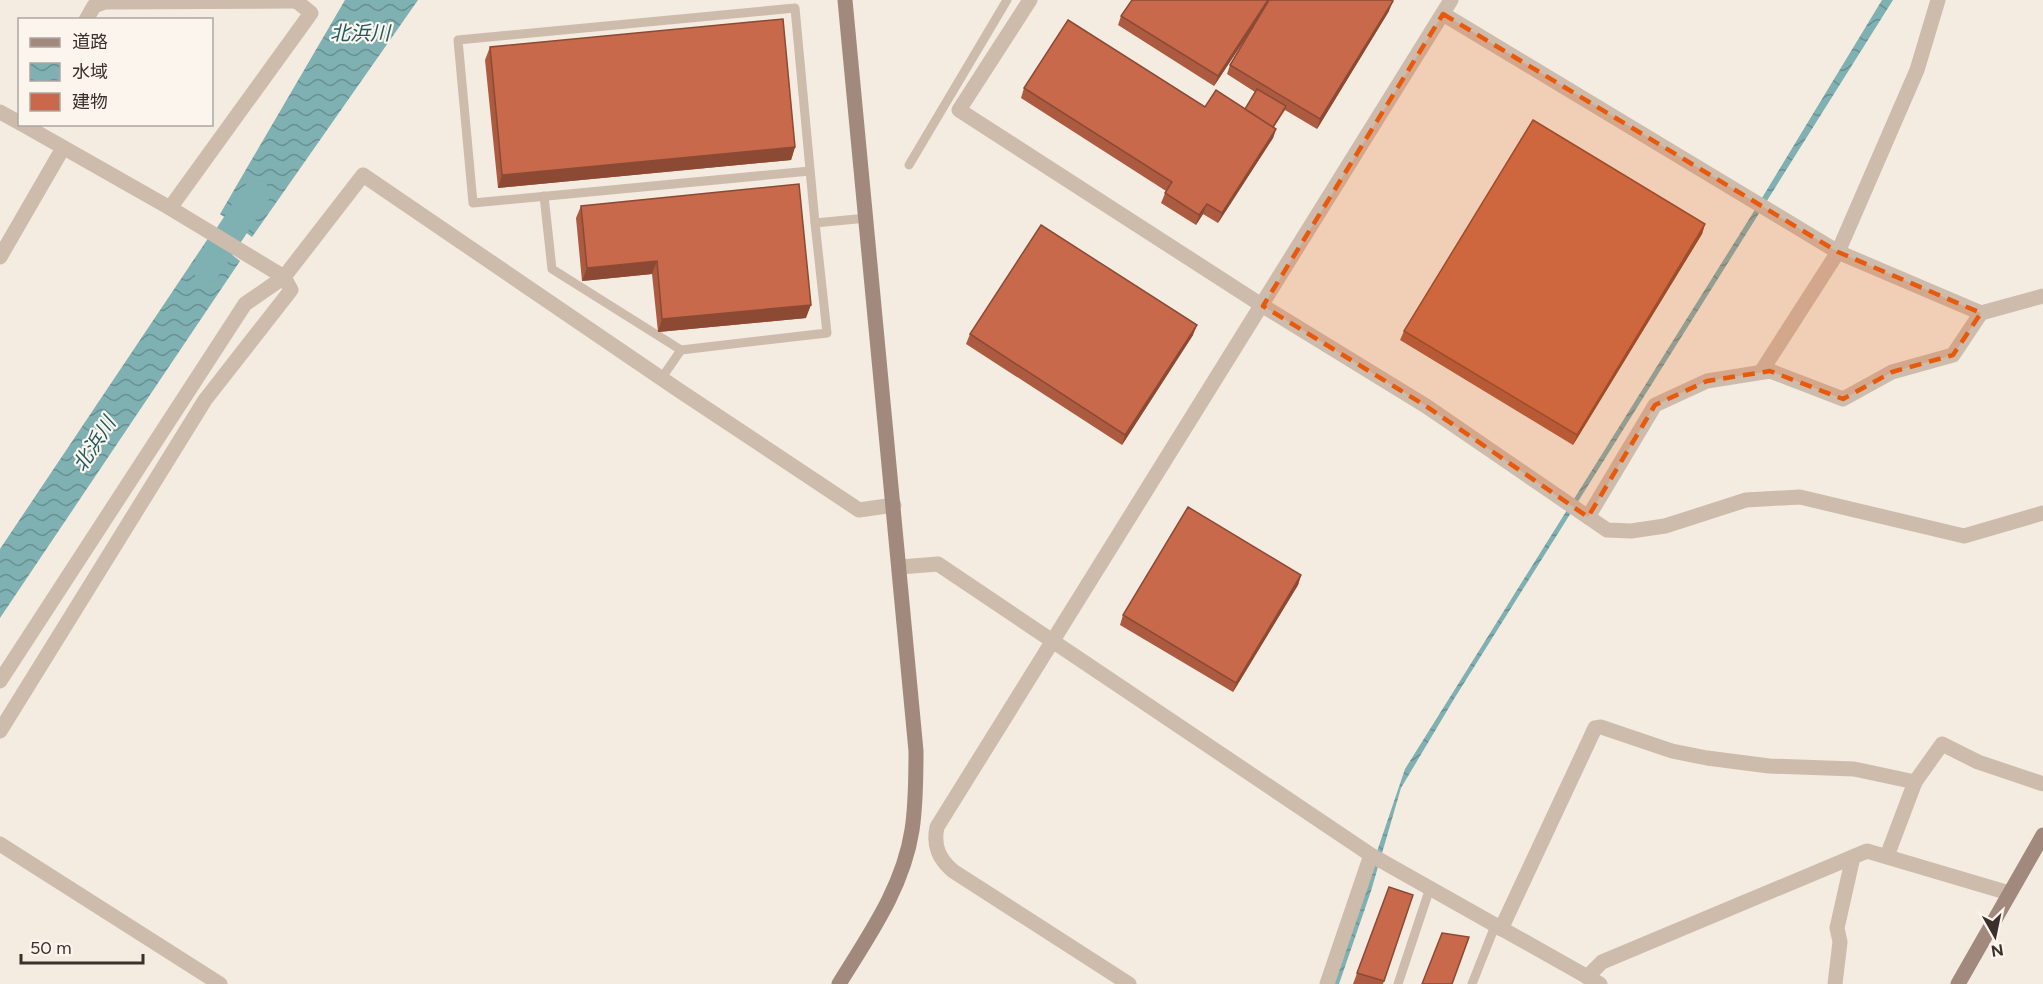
<svg xmlns="http://www.w3.org/2000/svg" width="2043" height="984" viewBox="0 0 2043 984" font-family="Figtree,'Noto Sans JP',sans-serif">
  <style>
    .water { fill: url(#water-waves) }
    .lines { fill: none; stroke-linecap: round; stroke-linejoin: round }
    .river { stroke: #7fb0b2; stroke-width: 28 }
    .lane { stroke: #cdbbac; stroke-width: 9 }
    .street { stroke: #cdbbac; stroke-width: 15 }
    .secondary { stroke: #a18a7d; stroke-width: 15 }
    .wall { fill: #ac5a40 }
    .shaded-wall { fill: #8c4a34 }
    .building { fill: #c8694b; stroke: #8c4a34; stroke-width: 1.5 }
    .marked { fill: #e8590c; fill-opacity: 0.2; stroke: #e8590c; stroke-width: 4.5; stroke-dasharray: 12 8; stroke-linejoin: round }
    .labels { text-anchor: middle; stroke-width: 4.5; stroke-linejoin: round; paint-order: stroke }
    .water-label { font-size: 20px; font-style: italic; fill: #1f5a5e; stroke: #fbf5ee }
  </style>
  <defs>
    <pattern id="water-waves" width="16" height="10" patternUnits="userSpaceOnUse" patternTransform="scale(1.5)"><rect width="16" height="10" fill="#7fb0b2"/><path d="M0 5q4-4 8 0t8 0" fill="none" stroke="#699091"/></pattern>
  </defs>
  <rect width="100%" height="100%" fill="#f4ebe1"/>
  <g class="water">
    <polygon points="345,0 418,0 252,237 220,214"/>
    <polygon points="1882,0 1893,0 1454,699 1401,788 1371,891 1339,984 1332,984 1405,769 1751,216"/>
    <polygon points="209,237 240,261 0,618 0,549"/>
  </g>
  <g class="lines">
    <polyline class="river" points="207,268 256,194"/>
    <g class="lane">
      <polyline points="909,165 1007,0"/>
      <polyline points="810,171 473,203 458,40 795,8 815,223 867,218"/>
      <polyline points="544,196 552,269 681,350 827,333 815,223"/>
      <polyline points="661,379 681,350"/>
      <polyline points="1398,984 1430,888"/>
      <polyline points="1472,984 1495,926"/>
    </g>
    <g class="street">
      <polyline points="1030,0 959,110 1263,306 1426,406 1607,530 1631,531 1665,526 1746,500 1800,497 1964,536 2043,513"/>
      <polyline points="1443,14 1838,252 1981,313 2043,296"/>
      <polyline points="86,20 94,6 105,2 294,1"/>
      <polyline points="0,112 20,123"/>
      <polyline points="170,208 311,13 295,0"/>
      <polyline points="0,257 63,148"/>
      <polyline points="1761,372 1838,252 1917,70 1938,0"/>
      <polyline points="1588,517 1655,405 1707,381 1770,371 1843,399 1892,372 1953,355 1981,313"/>
      <polyline points="900,567 938,564 1371,855 1600,984"/>
      <polyline points="0,681 245,304 284,277 363,175 677,389 859,510 894,505"/>
      <polyline points="0,731 205,400 291,290 284,277 170,208 22,124"/>
      <polyline points="1915,782 1942,744 1978,762 2043,784"/>
      <polyline points="0,844 220,984"/>
      <polyline points="1501,929 1595,728 1601,727 1672,751 1707,758 1769,766 1854,769 1915,782 1887,856"/>
      <polyline points="1587,977 1602,962 1867,851 2009,893"/>
      <path d="M 1129,984 L 953,871 C 939,859 933,846 937,827 L 1451,0"/>
      <polyline points="1327,984 1371,855"/>
      <polyline points="1835,984 1840,942 1837,928 1853,857"/>
    </g>
    <g class="secondary">
      <path d="M 839,984 C 869,935 903,888 912,830 C 916,804 916,777 916,751 L 845,0"/>
      <polyline points="1958,984 2043,835"/>
    </g>
  </g>
  <g class="wall">
    <polygon points="1389,11 1317,129 1285,110 1274,127 1276,129 1273,138 1218,223 1203,214 1196,225 1161,203 1166,191 1021,98 1024,88 1205,107 1245,109 1255,92 1227,74 1230,65 1254,25 1214,86 1118,25 1121,16"/>
    <polygon points="490,47 795,147 791,160 498,188 485,60"/>
    <polygon points="581,206 806,318 658,332 652,274 582,281 576,218"/>
    <polygon points="1705,224 1702,234 1573,445 1400,340 1404,331"/>
    <polygon points="970,334 1193,335 1122,445 966,344"/>
    <polygon points="1301,575 1298,585 1233,692 1120,625 1123,615"/>
    <polygon points="1389,887 1413,895 1383,984 1353,984"/>
  </g>
  <g class="shaded-wall">
    <polygon points="1268,0 1271,0 1214,86 1218,76"/>
    <polygon points="1393,1 1389,11 1317,129 1320,119"/>
    <polygon points="1276,129 1273,138 1218,223 1222,213"/>
    <polygon points="795,147 791,160 498,188 502,175"/>
    <polygon points="1207,204 1203,214 1196,225 1199,215"/>
    <polygon points="1705,224 1702,234 1573,445 1577,435"/>
    <polygon points="657,261 652,274 582,281 587,268"/>
    <polygon points="811,305 806,318 658,332 662,319"/>
    <polygon points="1197,325 1193,335 1122,445 1125,435"/>
    <polygon points="1301,575 1298,585 1233,692 1236,683"/>
  </g>
  <g class="building">
    <polygon points="1132,0 1268,0 1218,76 1121,16"/>
    <polygon points="1269,0 1391,0 1393,1 1320,119 1230,65"/>
    <polygon points="783,19 795,147 502,175 490,47"/>
    <polygon points="1068,20 1205,107 1216,90 1276,129 1222,213 1207,204 1199,215 1165,193 1172,182 1024,88"/>
    <polygon points="1257,89 1286,106 1273,127 1245,109"/>
    <polygon points="1533,120 1705,224 1577,435 1404,331"/>
    <polygon points="799,184 811,305 662,319 657,261 587,268 581,206"/>
    <polygon points="1041,225 1197,325 1125,435 970,334"/>
    <polygon points="1188,507 1301,575 1236,683 1123,615"/>
    <polygon points="1389,887 1413,895 1384,981 1357,973"/>
    <polygon points="1442,933 1469,937 1452,984 1422,984"/>
  </g>
  <path class="marked" d="M 1443,14 L 1838,252 L 1981,313 L 1953,355 L 1892,372 L 1843,399 L 1770,371 L 1707,381 L 1655,405 L 1588,517 L 1426,406 L 1263,306 Z"/>
  <g class="labels">
    <g class="water-label">
      <text x="360" y="40">北浜川</text>
      <text transform="translate(94 444) rotate(-57)" y="7">北浜川</text>
    </g>
  </g>
  <rect x="18" y="18" width="195" height="108" fill="#fbf5ee" stroke="#aea6a0" stroke-width="1.5"/>
  <rect x="30" y="38" width="30" height="9" fill="#a18a7d" stroke="#aea6a0" stroke-width="1.5"/>
  <text x="72" y="48" font-size="18" fill="#3b302b">道路</text>
  <rect x="30" y="63" width="30" height="18" fill="url(#water-waves)" stroke="#aea6a0" stroke-width="1.5"/>
  <text x="72" y="78" font-size="18" fill="#3b302b">水域</text>
  <rect x="30" y="93" width="30" height="18" fill="#c8694b" stroke="#aea6a0" stroke-width="1.5"/>
  <text x="72" y="108" font-size="18" fill="#3b302b">建物</text>
  <g transform="translate(1995 936) rotate(171)" stroke="#fbf5ee" stroke-width="4.5" paint-order="stroke">
  <path d="M0-4.5L10 22L0 15L-10 22Z" fill="#3b302b"/>
  <text y="-9" font-size="16" font-weight="bold" text-anchor="middle" fill="#3b302b">N</text>
  </g>
  <path d="M21 954v9h122v-9" fill="none" stroke="#3b302b" stroke-width="3"/>
  <text x="30" y="954" font-size="18" fill="#3b302b" stroke="#fbf5ee" stroke-width="4.5" paint-order="stroke">50 m</text>
</svg>
